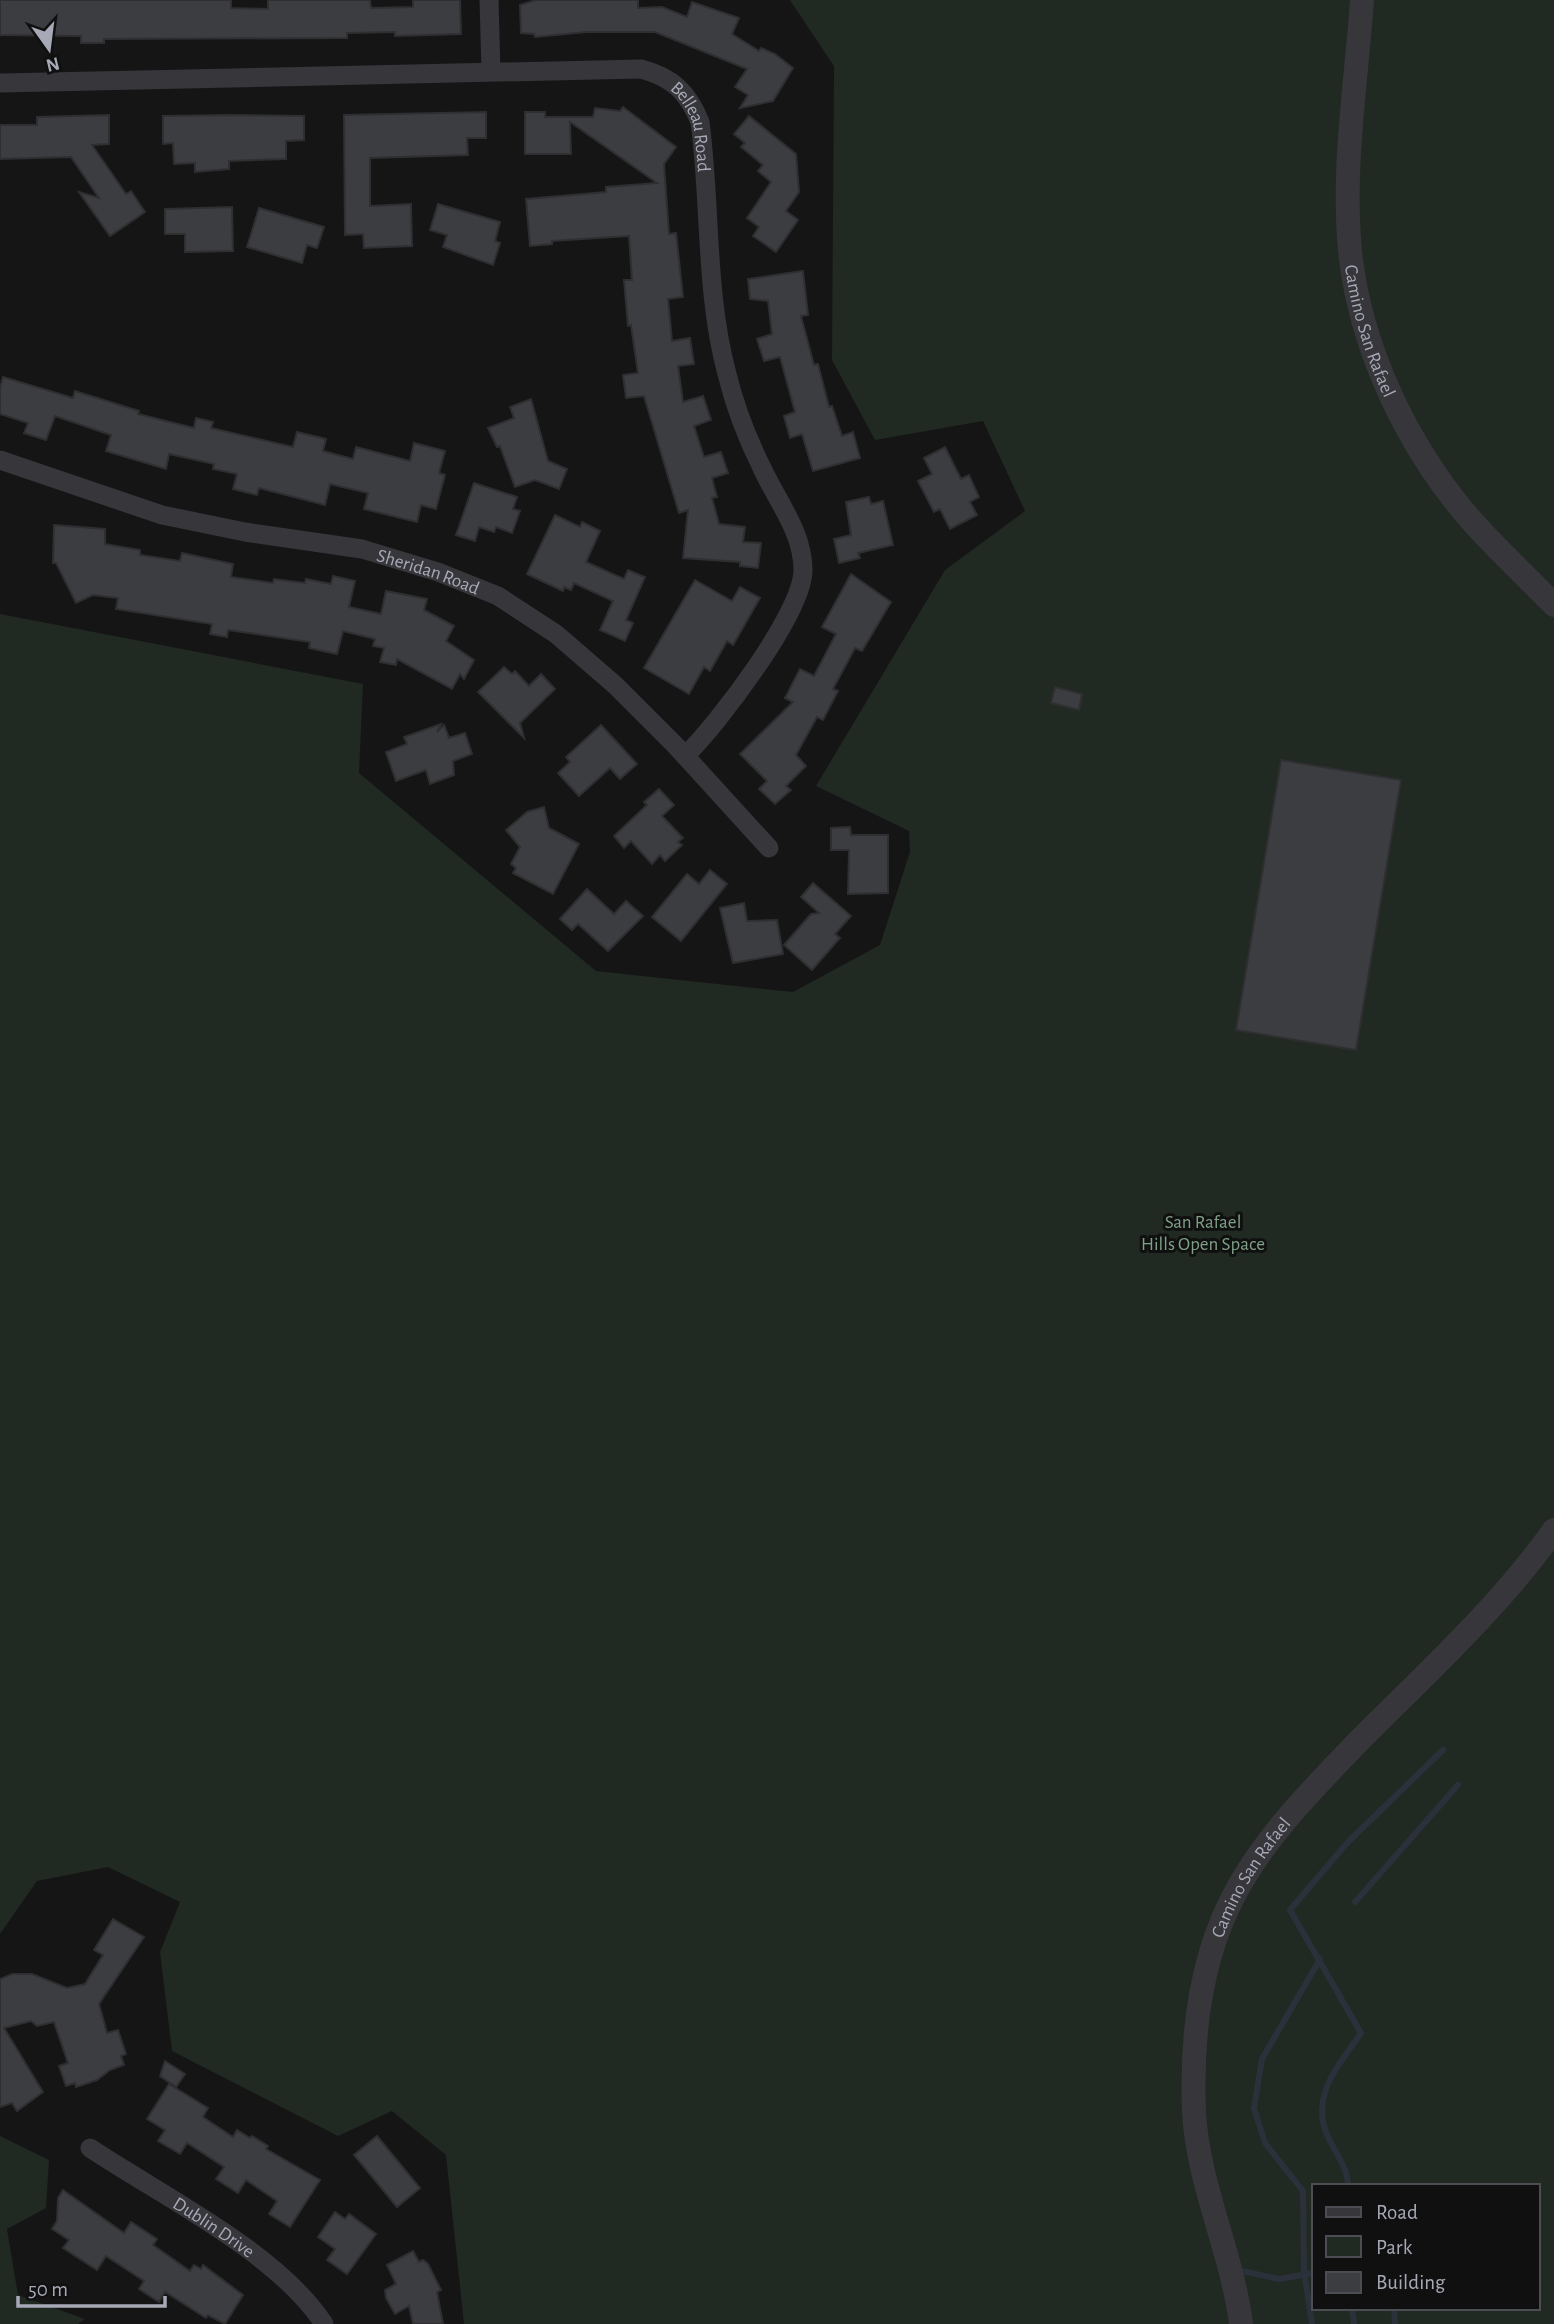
<svg xmlns="http://www.w3.org/2000/svg" width="1554" height="2324" viewBox="0 0 1554 2324" font-family="'Alegreya Sans',sans-serif">
  <style>
    .green { fill: #212923; fill-rule: evenodd }
    .lines { fill: none; stroke-linecap: round; stroke-linejoin: round }
    .stream { stroke: #2b313a; stroke-width: 6 }
    .building { fill: #3c3d40; stroke: #2f2f32; stroke-width: 2 }
    .minor { stroke: #36363b; stroke-width: 19 }
    .tertiary { stroke: #36363b; stroke-width: 24 }
    .labels { text-anchor: middle; stroke-width: 6; stroke-linejoin: round; paint-order: stroke }
    .street-label { font-size: 19px; fill: #a7a9b6; stroke: #101011 }
    .park-label { font-size: 19px; fill: #7ea087; stroke: #101011 }
  </style>
  <rect width="100%" height="100%" fill="#151516"/>
  <g class="green">
    <path d="M 790,0 L 1554,0 L 1554,2324 L 464,2324 L 446,2155 L 392,2111 L 338,2136 L 172,2051 L 160,1952 L 180,1902 L 108,1867 L 37,1881 L 0,1934 L 0,614 L 363,684 L 359,773 L 596,971 L 793,992 L 880,945 L 910,852 L 909,831 L 816,786 L 945,570 L 1025,511 L 983,421 L 875,440 L 832,360 L 834,66 ZM 1314,2186 L 1538,2186 L 1538,2308 L 1314,2308 Z"/>
    <polygon points="0,2136 49,2160 46,2208 7,2229 18,2295 85,2319 78,2324 0,2324"/>
  </g>
  <g class="lines">
    <g class="stream">
      <polyline points="1355,1902 1458,1785"/>
      <path d="M 1348,2186 C 1348,2169 1337,2155 1330,2141 C 1307,2098 1338,2067 1361,2033 L 1290,1910 L 1348,1842 L 1443,1750"/>
      <polyline points="1237,2270 1279,2279 1314,2273"/>
      <polyline points="1352,2308 1354,2324"/>
      <polyline points="1394,2308 1395,2324"/>
      <polyline points="1312,2324 1304,2271 1303,2191 1265,2143 1254,2108 1262,2059 1320,1959"/>
    </g>
  </g>
  <g class="building">
    <polygon points="0,0 231,0 231,8 268,9 268,0 370,0 371,8 413,7 413,0 460,0 461,34 395,36 395,32 347,33 347,38 104,39 104,43 81,43 81,36 0,35"/>
    <polygon points="536,0 638,0 638,8 662,7 687,17 692,2 739,18 732,34 759,51 761,48 775,54 793,68 773,101 740,108 748,95 735,87 747,69 655,32 587,32 535,37 534,34 521,33 520,5"/>
    <polygon points="623,107 676,147 664,164 669,234 676,233 683,297 668,299 672,341 690,338 694,364 678,366 683,402 703,396 711,420 694,426 704,457 721,452 728,473 712,478 717,497 712,498 719,524 745,527 743,542 761,543 758,568 740,566 740,562 683,558 688,510 679,513 644,396 626,398 623,375 638,373 631,325 628,326 624,280 632,280 629,236 552,241 552,244 530,246 526,199 606,192 606,187 657,183 570,122 571,154 525,154 525,112 545,112 545,117 593,117 595,108 620,111"/>
    <polygon points="486,112 486,138 467,138 468,155 370,158 370,206 411,204 412,246 364,248 363,234 345,235 344,115"/>
    <polygon points="109,115 109,144 92,145 126,194 131,191 145,212 110,236 79,192 99,198 71,157 0,159 0,125 37,125 37,117"/>
    <polygon points="228,115 304,116 304,140 286,141 286,159 229,161 229,169 195,172 195,163 174,164 173,143 163,144 163,116"/>
    <polygon points="749,116 796,154 799,192 786,211 798,220 776,252 753,236 759,227 747,218 771,182 758,171 763,165 741,147 745,143 734,134"/>
    <polygon points="438,204 500,222 495,241 500,243 493,265 443,247 447,235 430,230"/>
    <polygon points="232,207 233,251 185,252 185,234 165,234 165,209"/>
    <polygon points="259,208 324,227 317,248 307,245 302,263 247,247"/>
    <polygon points="803,271 808,315 801,316 814,365 818,364 829,407 832,406 842,436 853,432 860,458 813,471 802,434 790,438 784,416 795,412 780,357 764,361 757,339 772,334 768,301 750,299 748,279"/>
    <polygon points="3,377 73,398 75,391 139,411 138,414 194,428 196,418 213,422 211,428 293,447 297,432 326,439 323,451 353,459 356,447 410,461 414,443 445,451 439,473 445,475 436,509 421,505 417,522 364,509 368,493 330,484 325,505 259,488 257,495 233,489 237,474 213,469 214,464 169,454 166,469 106,451 111,435 55,416 46,440 24,433 28,423 0,414 0,388"/>
    <polygon points="531,399 548,461 567,469 559,489 535,480 515,487 500,446 497,447 488,428 514,418 510,407"/>
    <polygon points="945,447 961,479 969,475 979,497 970,502 977,515 950,529 940,509 934,512 918,481 932,474 924,458"/>
    <polygon points="474,483 517,497 513,509 520,511 512,533 496,527 494,532 479,527 475,541 456,535"/>
    <polygon points="869,497 871,504 883,501 893,545 858,553 860,558 839,563 834,539 851,535 846,502"/>
    <polygon points="555,515 580,527 582,522 600,531 586,562 624,579 628,570 645,577 626,620 633,623 625,641 600,630 613,601 574,583 571,590 564,587 563,591 527,574"/>
    <polygon points="54,525 105,529 105,544 140,550 140,555 180,561 182,553 233,564 231,577 273,583 274,579 305,583 306,579 331,584 333,576 355,581 349,607 381,614 386,591 427,599 424,610 454,626 446,641 474,660 464,679 460,674 452,689 397,659 396,665 380,662 384,648 373,646 375,639 343,631 337,654 309,648 310,642 228,630 227,637 210,634 212,624 116,609 118,598 93,595 76,603 56,563 53,563"/>
    <polygon points="851,574 891,602 862,651 855,648 833,689 838,691 823,720 817,717 796,755 806,766 786,786 791,790 775,804 759,789 767,781 740,754 793,702 785,698 800,669 814,676 836,634 822,627"/>
    <polygon points="695,580 732,601 740,587 760,598 733,645 727,641 710,671 704,667 689,694 644,668"/>
    <polygon points="504,667 512,674 515,671 529,686 541,674 555,689 520,723 524,738 478,692"/>
    <polygon points="1055,687 1082,694 1079,710 1051,703"/>
    <polygon points="441,724 437,732 444,725 449,738 465,733 472,754 453,761 454,775 430,784 426,770 396,781 386,752 407,744 404,737"/>
    <polygon points="601,725 637,764 620,779 610,768 579,796 558,773 570,762 566,757"/>
    <polygon points="1281,760 1401,780 1356,1050 1236,1030"/>
    <polygon points="659,789 674,805 662,816 683,838 678,842 682,845 665,861 660,855 652,864 631,841 624,848 614,836 647,805 644,802"/>
    <polygon points="544,807 549,828 579,844 553,894 513,873 516,868 511,864 520,847 506,830 527,812"/>
    <polygon points="850,827 851,835 888,835 888,893 848,894 849,850 831,850 831,828"/>
    <polygon points="710,870 727,884 681,941 652,917 687,874 699,884"/>
    <polygon points="813,883 851,916 835,934 840,938 812,970 784,945 811,914 819,913 801,897"/>
    <polygon points="587,889 614,914 626,901 643,916 608,951 578,924 572,930 560,919"/>
    <polygon points="744,903 747,921 777,920 783,954 733,963 720,908"/>
    <polygon points="113,1919 144,1937 99,2004 107,2033 118,2030 126,2054 121,2056 124,2065 110,2070 97,2080 76,2087 75,2083 66,2086 59,2066 68,2063 54,2022 37,2026 31,2021 4,2028 43,2092 17,2111 12,2103 0,2107 0,1979 12,1974 32,1974 67,1988 85,1984 103,1955 94,1950"/>
    <polygon points="165,2061 185,2074 176,2087 160,2076"/>
    <polygon points="169,2084 208,2108 203,2117 233,2137 237,2130 250,2138 252,2136 268,2146 266,2149 320,2180 290,2227 269,2214 277,2201 246,2180 238,2193 216,2179 224,2167 187,2143 180,2154 158,2141 165,2130 147,2119"/>
    <polygon points="377,2136 420,2188 397,2207 354,2155"/>
    <polygon points="63,2190 124,2233 131,2222 157,2239 153,2245 190,2271 194,2265 201,2269 203,2265 243,2295 225,2324 208,2315 206,2318 165,2292 159,2302 139,2289 144,2281 106,2256 97,2270 63,2248 69,2240 52,2229 57,2221 58,2198"/>
    <polygon points="335,2212 345,2219 349,2214 376,2234 347,2274 327,2260 335,2249 318,2237"/>
    <polygon points="413,2251 419,2262 423,2260 428,2264 441,2290 437,2292 443,2324 413,2324 409,2306 395,2314 386,2298 385,2290 396,2284 387,2265"/>
  </g>
  <g class="lines">
    <g class="minor">
      <polyline points="489,0 491,70"/>
      <path id="s1" d="M 0,83 L 641,69 C 672,77 688,92 700,122 C 711,205 705,293 727,374 C 735,407 747,438 762,468 C 777,501 803,532 803,570 C 803,613 717,725 685,756"/>
      <path id="s2" d="M 0,460 L 162,515 L 245,532 L 362,549 L 438,572 L 498,596 L 556,634 L 615,685 L 676,746 L 769,848"/>
      <path id="s3" d="M 90,2148 C 162,2196 277,2252 324,2324"/>
    </g>
    <g class="tertiary">
      <path id="s4" d="M 1362,0 C 1356,86 1341,174 1351,260 C 1362,345 1400,429 1452,497 C 1482,536 1520,570 1554,605"/>
      <path id="s5" d="M 1241,2324 C 1232,2252 1198,2185 1194,2112 C 1191,2036 1200,1954 1239,1886 C 1269,1833 1311,1791 1353,1747 C 1422,1677 1497,1610 1554,1530"/>
    </g>
  </g>
  <g class="labels">
    <g class="street-label">
      <text dy="7" stroke="none"><textPath href="#s1" startOffset="726">Belleau Road</textPath></text>
      <text dy="7" stroke="none"><textPath href="#s4" startOffset="334">Camino San Rafael</textPath></text>
      <text dy="7" stroke="none"><textPath href="#s2" startOffset="444">Sheridan Road</textPath></text>
      <text dy="7" stroke="none"><textPath href="#s5" startOffset="464">Camino San Rafael</textPath></text>
      <text dy="7" stroke="none"><textPath href="#s3" startOffset="147">Dublin Drive</textPath></text>
    </g>
    <g class="park-label">
      <text x="1203" y="1228">San Rafael<tspan x="1203" dy="22">Hills Open Space</tspan></text>
    </g>
  </g>
  <rect x="1312" y="2184" width="228" height="126" fill="#101011" stroke="#4c4d53" stroke-width="2"/>
  <rect x="1326" y="2207" width="35" height="10" fill="#36363b" stroke="#4c4d53" stroke-width="2"/>
  <text x="1376" y="2219" font-size="21" fill="#a7a9b6">Road</text>
  <rect x="1326" y="2236" width="35" height="21" fill="#212923" stroke="#4c4d53" stroke-width="2"/>
  <text x="1376" y="2254" font-size="21" fill="#a7a9b6">Park</text>
  <rect x="1326" y="2272" width="35" height="21" fill="#3c3d40" stroke="#4c4d53" stroke-width="2"/>
  <text x="1376" y="2289" font-size="21" fill="#a7a9b6">Building</text>
  <g transform="translate(49 49) rotate(166)" stroke="#101011" stroke-width="5" paint-order="stroke">
  <path d="M0-5L12 26L0 18L-12 26Z" fill="#a7a9b6"/>
  <text y="-10" font-size="19" font-weight="bold" text-anchor="middle" fill="#a7a9b6">N</text>
  </g>
  <path d="M18 2296v10h147v-10" fill="none" stroke="#a7a9b6" stroke-width="3.5"/>
  <text x="28" y="2296" font-size="21" fill="#a7a9b6" stroke="#101011" stroke-width="5" paint-order="stroke">50 m</text>
</svg>
